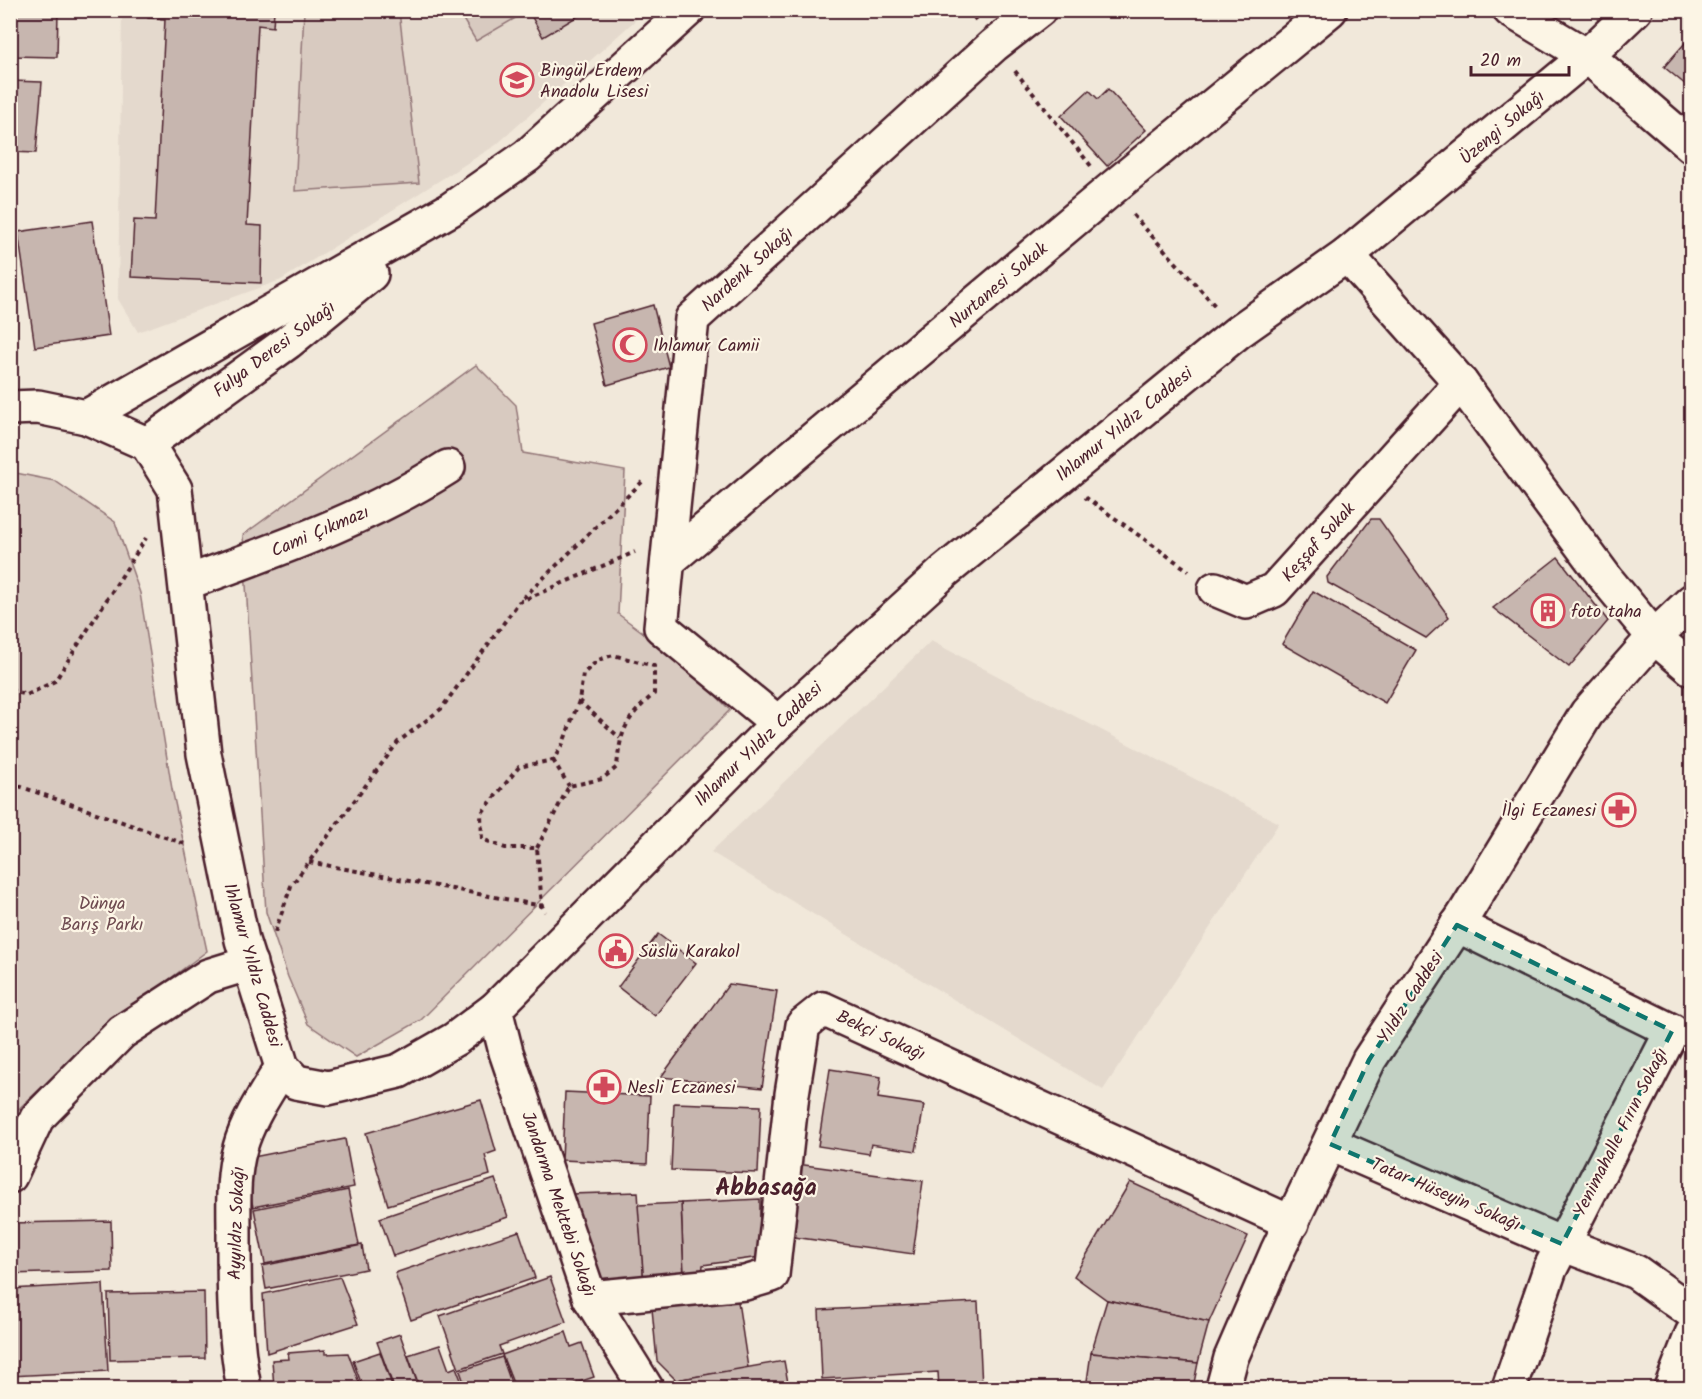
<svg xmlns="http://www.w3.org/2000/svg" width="1702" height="1399" viewBox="0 0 1702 1399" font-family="Kalam,sans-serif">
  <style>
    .built { fill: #e4d9cd }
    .green { fill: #d8cac0; stroke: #917476; stroke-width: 1.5 }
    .building { fill: #c7b6af; stroke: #4a1f2b; stroke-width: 1.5 }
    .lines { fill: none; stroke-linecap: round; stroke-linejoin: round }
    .minor-casing { stroke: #4a1f2b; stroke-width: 38 }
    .major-casing { stroke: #4a1f2b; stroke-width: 38 }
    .path { stroke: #4a1f2b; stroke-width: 4; stroke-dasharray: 4.5 4.5; stroke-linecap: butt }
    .minor { stroke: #fcf5e5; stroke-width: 33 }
    .major { stroke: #fcf5e5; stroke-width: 33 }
    .marked { fill: #0f766e; fill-opacity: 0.2; stroke: #0f766e; stroke-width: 4.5; stroke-dasharray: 12 8; stroke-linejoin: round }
    .labels { text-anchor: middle; stroke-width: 4.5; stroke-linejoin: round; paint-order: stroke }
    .poi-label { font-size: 18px; fill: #4a1f2b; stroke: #fcf5e5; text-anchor: start }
    .street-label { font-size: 18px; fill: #4a1f2b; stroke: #fcf5e5 }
    .park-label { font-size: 18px; fill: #6e4a50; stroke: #fcf5e5 }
    .district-label { font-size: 24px; font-weight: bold; fill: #4a1f2b; stroke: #fcf5e5 }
  </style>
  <rect width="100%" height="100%" fill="#f1e8da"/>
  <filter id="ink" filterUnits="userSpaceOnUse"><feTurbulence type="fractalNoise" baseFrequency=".0167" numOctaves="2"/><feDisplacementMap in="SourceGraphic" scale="12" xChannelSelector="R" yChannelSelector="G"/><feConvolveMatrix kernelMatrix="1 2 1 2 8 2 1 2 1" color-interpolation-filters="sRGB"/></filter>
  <g filter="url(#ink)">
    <g class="built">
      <polygon points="637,10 640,16 496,145 281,280 138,332 118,299 122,11"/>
      <polygon points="931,641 1279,823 1103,1090 711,852"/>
    </g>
    <g class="green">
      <polygon points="304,11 399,11 419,183 295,191"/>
      <polygon points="458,11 516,11 519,16 476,41"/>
      <polygon points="476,365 516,405 523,453 625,471 618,614 682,661 730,710 421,1020 356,1057 308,1024 288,977 266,912 243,535"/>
      <polygon points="11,472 55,481 115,522 140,593 172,789 207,951 107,1026 11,1116"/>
    </g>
    <g class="building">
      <polygon points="10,10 58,11 57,57 10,56"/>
      <polygon points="149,10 274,10 273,27 258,25 247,225 262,226 261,283 131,277 134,220 155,221 165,19 148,18"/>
      <polygon points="528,10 588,10 543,37"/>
      <polygon points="1692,35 1692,90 1664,67"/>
      <polygon points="10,81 42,82 36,153 10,152"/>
      <polygon points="1108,89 1146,130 1107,166 1061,116 1089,90 1098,99"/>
      <polygon points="92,221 109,336 35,347 18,232"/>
      <polygon points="653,305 669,367 607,385 591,323"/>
      <polygon points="1371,519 1379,519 1449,617 1426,638 1328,583 1327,577"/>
      <polygon points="1558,557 1608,621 1569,667 1493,608"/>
      <polygon points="1313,591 1416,650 1385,703 1282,644"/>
      <polygon points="658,934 696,963 655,1016 618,987"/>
      <polygon points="729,984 777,991 762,1088 661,1077"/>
      <polygon points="830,1069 881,1077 878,1098 924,1105 916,1151 871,1144 869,1154 818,1146"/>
      <polygon points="565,1092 650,1096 647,1164 562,1160"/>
      <polygon points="481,1100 496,1151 485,1155 490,1175 388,1205 366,1133"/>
      <polygon points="674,1103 761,1106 758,1173 671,1170"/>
      <polygon points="345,1139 354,1187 253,1207 243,1159"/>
      <polygon points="797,1164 923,1181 913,1254 787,1236"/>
      <polygon points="495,1179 508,1217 393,1256 380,1218"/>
      <polygon points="1130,1182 1248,1236 1209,1322 1107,1300 1074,1276"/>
      <polygon points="348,1190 359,1245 265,1264 254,1209"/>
      <polygon points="638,1192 644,1284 600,1287 570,1194"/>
      <polygon points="760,1199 760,1257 703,1265 702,1276 684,1279 681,1203"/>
      <polygon points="681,1203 684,1279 644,1284 638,1205"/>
      <polygon points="111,1221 112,1271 10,1274 10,1223"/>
      <polygon points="519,1231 535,1278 411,1320 395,1273"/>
      <polygon points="362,1245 366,1269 266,1289 262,1266"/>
      <polygon points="340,1277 358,1324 267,1353 263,1294"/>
      <polygon points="550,1277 566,1322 499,1346 502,1354 459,1369 440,1316"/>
      <polygon points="103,1284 108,1371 10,1376 10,1289"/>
      <polygon points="204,1292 205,1358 110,1360 108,1294"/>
      <polygon points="737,1295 748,1368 676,1380 657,1361 652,1309"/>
      <polygon points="1107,1300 1209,1322 1198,1363 1091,1353"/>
      <polygon points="978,1302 982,1388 939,1388 938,1372 822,1379 819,1310"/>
      <polygon points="566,1332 571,1347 582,1343 594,1377 561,1388 515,1388 502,1355"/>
      <polygon points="400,1334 419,1388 394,1388 377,1342"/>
      <polygon points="440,1345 449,1370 456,1367 464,1388 420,1388 408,1355"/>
      <polygon points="325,1350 325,1354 348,1353 361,1388 274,1388 272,1360 289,1359 288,1353"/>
      <polygon points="380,1352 393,1388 363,1388 353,1361"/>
      <polygon points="1091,1353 1198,1363 1193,1388 1086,1388"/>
      <polygon points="502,1357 513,1388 466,1388 460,1371"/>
      <polygon points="784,1361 789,1388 680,1388 676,1380"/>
      <polygon points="190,1385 190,1388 149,1388 149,1386"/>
    </g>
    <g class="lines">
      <defs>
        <g id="minor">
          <polyline points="1510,10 1587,56 1692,146"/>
          <polyline points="1347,255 1587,56 1635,10"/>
          <polyline points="86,417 451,209 527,156 688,10"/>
          <polyline points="147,444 288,342 371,274"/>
          <polyline points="668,561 1110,190 1330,10"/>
          <path d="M 186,583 C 276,550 367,519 448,467"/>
          <polyline points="1215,589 1246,602 1274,590 1461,383"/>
          <polyline points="778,723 661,627 692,319 994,45 1039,10"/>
          <polyline points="1457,925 1672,1031 1550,1269 1509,1388"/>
          <polyline points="495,1009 506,1052 590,1298 646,1388"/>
          <polyline points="1330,1144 1562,1244 1636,1272 1692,1312"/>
          <polyline points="10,1176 37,1118 122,1032 208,976 250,963"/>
          <polyline points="590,1298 745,1283 772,1275 792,1094 803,1025 823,1009 1292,1223"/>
          <path d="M 244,1388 C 234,1337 234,1286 234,1234 C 234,1205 232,1176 240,1148 C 248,1119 267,1092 282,1067"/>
          <polyline points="1223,1388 1231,1358 1277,1252 1369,1060 1464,915 1587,713 1654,637 1692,669"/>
          <polyline points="1671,1388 1692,1334"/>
        </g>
        <polyline id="major" points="10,408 38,407 86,417 147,444 175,489 204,754 242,940 282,1067 296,1082 328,1088 399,1071 455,1039 495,1009 778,723 945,571 1238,332 1347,255 1461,383 1607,580 1654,637 1692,601"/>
      </defs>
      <use href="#minor" class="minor-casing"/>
      <use href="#major" class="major-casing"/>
      <g class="path">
        <polyline points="969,10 976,20"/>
        <polyline points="1015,71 1091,166"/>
        <polyline points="1133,215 1216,307"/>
        <polyline points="1085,497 1189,571"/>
        <polyline points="523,598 642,482"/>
        <polyline points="10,690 27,695 55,681 146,538"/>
        <polyline points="579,701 620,738"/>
        <polyline points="553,760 569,786"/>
        <polyline points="10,783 188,845"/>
        <path d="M 537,848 L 569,786 L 602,779 L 617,767 C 620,731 626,718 654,694 L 654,666 L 613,655 L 598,660 L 583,674 L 579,701 L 562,746 L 553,760 L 519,767 L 481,814 L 482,839 L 505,848 L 537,848 L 542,906 L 545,912"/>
        <polyline points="309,862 542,906"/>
        <polyline points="275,932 291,886 398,742 441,709 519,602 635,552"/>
      </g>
      <use href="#minor" class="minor"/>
      <use href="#major" class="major"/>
    </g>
  </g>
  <path class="marked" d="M 1457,925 L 1672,1031 L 1562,1244 L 1330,1144 L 1369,1060 Z"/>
  <defs>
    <symbol id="school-ring" viewBox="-11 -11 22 22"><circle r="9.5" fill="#fcf5e5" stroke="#d1495b" stroke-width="1.5"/><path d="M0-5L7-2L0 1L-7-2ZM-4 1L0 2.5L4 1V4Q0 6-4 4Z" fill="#d1495b"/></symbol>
    <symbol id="mosque-ring" viewBox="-11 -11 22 22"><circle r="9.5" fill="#fcf5e5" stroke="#d1495b" stroke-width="1.5"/><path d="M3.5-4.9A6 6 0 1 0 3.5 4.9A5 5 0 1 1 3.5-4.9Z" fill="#d1495b"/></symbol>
    <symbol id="building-ring" viewBox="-11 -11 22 22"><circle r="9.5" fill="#fcf5e5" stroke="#d1495b" stroke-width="1.5"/><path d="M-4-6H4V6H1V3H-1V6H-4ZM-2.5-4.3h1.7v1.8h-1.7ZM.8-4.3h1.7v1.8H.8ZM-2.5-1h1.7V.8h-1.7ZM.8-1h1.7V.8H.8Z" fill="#d1495b"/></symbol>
    <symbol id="pharmacy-ring" viewBox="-11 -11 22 22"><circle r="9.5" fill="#fcf5e5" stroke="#d1495b" stroke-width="1.5"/><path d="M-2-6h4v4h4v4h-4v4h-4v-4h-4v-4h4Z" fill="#d1495b"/></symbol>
    <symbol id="civic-ring" viewBox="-11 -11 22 22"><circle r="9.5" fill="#fcf5e5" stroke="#d1495b" stroke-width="1.5"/><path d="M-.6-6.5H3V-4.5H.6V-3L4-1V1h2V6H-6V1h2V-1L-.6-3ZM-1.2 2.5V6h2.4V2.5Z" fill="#d1495b"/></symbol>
  </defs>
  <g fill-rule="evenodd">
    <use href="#school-ring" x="498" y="61" width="38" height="38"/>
    <use href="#mosque-ring" x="611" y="326" width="38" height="38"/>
    <use href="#building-ring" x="1529" y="592" width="38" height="38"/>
    <use href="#pharmacy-ring" x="1600" y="791" width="38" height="38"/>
    <use href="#civic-ring" x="597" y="932" width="38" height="38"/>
    <use href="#pharmacy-ring" x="585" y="1068" width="38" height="38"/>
  </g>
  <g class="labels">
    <g class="poi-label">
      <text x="540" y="76">Bingül Erdem<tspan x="540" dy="21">Anadolu Lisesi</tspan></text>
      <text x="653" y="351">Ihlamur Camii</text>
      <text x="1571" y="617">foto taha</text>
      <text x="1596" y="816" text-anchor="end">İlgi Eczanesi</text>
      <text x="639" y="957">Süslü Karakol</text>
      <text x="627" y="1093">Nesli Eczanesi</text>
    </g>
    <g class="street-label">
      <text transform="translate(1502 127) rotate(-40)" y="6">Üzengi Sokağı</text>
      <text transform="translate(747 269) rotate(-42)" y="6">Nardenk Sokağı</text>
      <text transform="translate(998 285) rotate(-40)" y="6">Nurtanesi Sokak</text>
      <text transform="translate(274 349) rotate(-37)" y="6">Fulya Deresi Sokağı</text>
      <text transform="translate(1124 424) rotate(-39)" y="6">Ihlamur Yıldız Caddesi</text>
      <text transform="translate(320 531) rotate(-23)" y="6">Cami Çıkmazı</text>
      <text transform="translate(1318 542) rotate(-48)" y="6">Keşşaf Sokak</text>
      <text transform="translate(758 744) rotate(-44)" y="6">Ihlamur Yıldız Caddesi</text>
      <text transform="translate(253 965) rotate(74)" y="6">Ihlamur Yıldız Caddesi</text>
      <text transform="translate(1410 997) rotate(-57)" y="6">Yıldız Caddesi</text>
      <text transform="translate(881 1035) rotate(25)" y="6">Bekçi Sokağı</text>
      <text transform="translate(1620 1132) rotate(-63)" y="6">Yenimahalle Fırın Sokağı</text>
      <text transform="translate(1446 1194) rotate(23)" y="6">Tatar Hüseyin Sokağı</text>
      <text transform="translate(559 1204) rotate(71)" y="6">Jandarma Mektebi Sokağı</text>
      <text transform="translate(236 1223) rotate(-88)" y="6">Ayyıldız Sokağı</text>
    </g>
    <g class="park-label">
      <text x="102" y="909">Dünya<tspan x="102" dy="21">Barış Parkı</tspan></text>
    </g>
    <g class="district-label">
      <text x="766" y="1195">Abbasağa</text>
    </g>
  </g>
  <rect width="1702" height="1399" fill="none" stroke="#fcf5e5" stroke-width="36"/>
  <rect x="18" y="18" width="1666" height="1363" fill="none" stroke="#4a1f2b" stroke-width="2" filter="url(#ink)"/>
  <path d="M1471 66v9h98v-9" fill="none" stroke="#4a1f2b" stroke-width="3"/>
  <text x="1480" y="66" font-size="18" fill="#4a1f2b" stroke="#fcf5e5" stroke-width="4.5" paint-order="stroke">20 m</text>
</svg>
